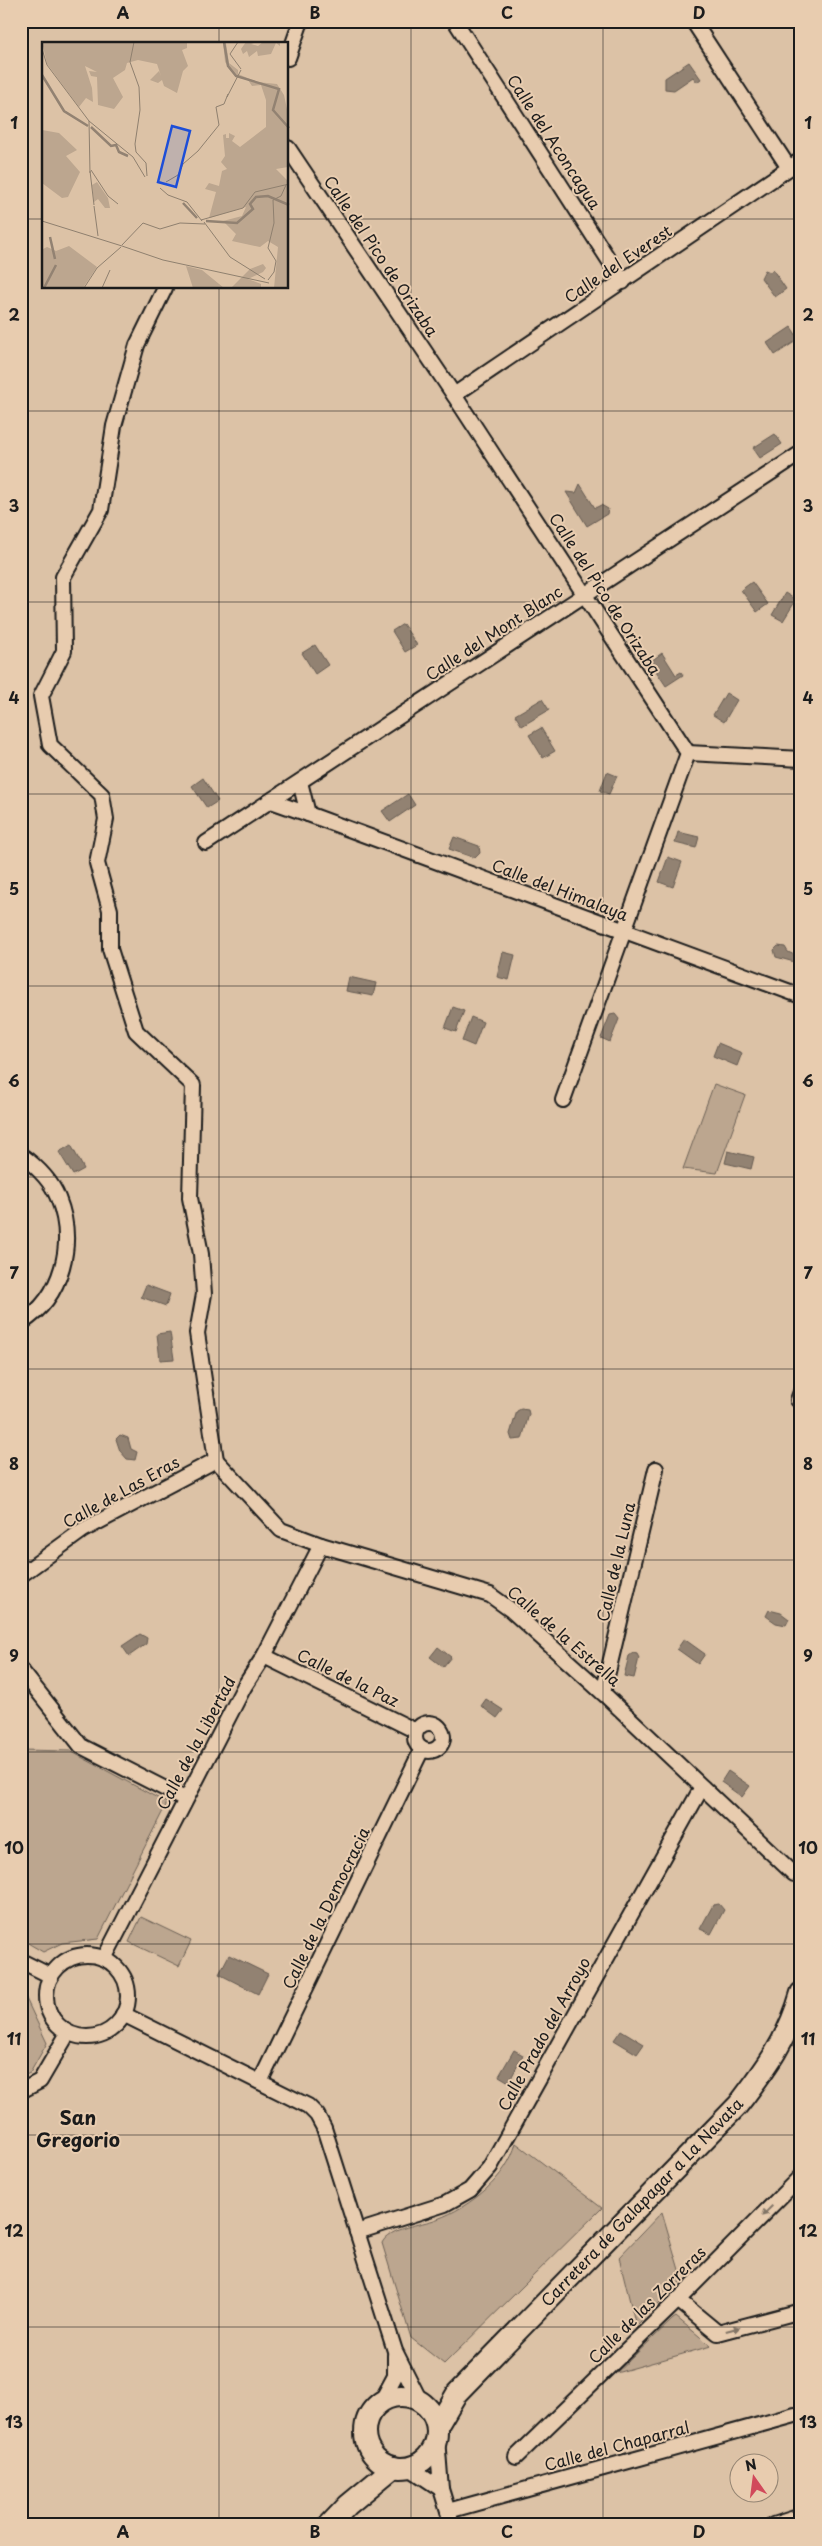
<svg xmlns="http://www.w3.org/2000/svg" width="822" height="2546" viewBox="0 0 822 2546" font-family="'Playpen Sans',sans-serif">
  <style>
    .green { fill: #bca68f; stroke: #6c6156 }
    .water { fill: #928272; stroke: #635950 }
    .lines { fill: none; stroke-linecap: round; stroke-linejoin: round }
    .street-casing { stroke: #1c1c1c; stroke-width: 18 }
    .secondary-casing { stroke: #1c1c1c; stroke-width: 24 }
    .street { stroke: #e8ccaf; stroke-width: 14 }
    .secondary { stroke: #e8ccaf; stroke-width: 20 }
    .oneway { fill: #827466 }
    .grid { fill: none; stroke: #1c1c1c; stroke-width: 1; stroke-opacity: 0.55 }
    .labels { text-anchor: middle; stroke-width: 4; stroke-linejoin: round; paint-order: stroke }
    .street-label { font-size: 16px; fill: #1c1c1c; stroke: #e8ccaf }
    .quarter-label { font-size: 19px; font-weight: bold; fill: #1c1c1c; stroke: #e8ccaf }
    .inset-river { fill: none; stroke: #928272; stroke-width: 2.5 }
    .inset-road { fill: none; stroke: #8f806f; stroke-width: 1 }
    .view { fill: #1d4ed8; fill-opacity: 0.15; stroke: #1d4ed8; stroke-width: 2.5 }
    .inset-edge { fill: none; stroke: #1c1c1c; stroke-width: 2.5 }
    .neatline { fill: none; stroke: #1c1c1c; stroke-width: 2 }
    .grid-label { font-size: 16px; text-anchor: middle; font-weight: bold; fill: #1c1c1c }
  </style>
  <rect width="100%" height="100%" fill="#dcc2a6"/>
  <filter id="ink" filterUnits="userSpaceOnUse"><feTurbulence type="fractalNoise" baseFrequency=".02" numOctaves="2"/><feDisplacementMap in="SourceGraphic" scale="10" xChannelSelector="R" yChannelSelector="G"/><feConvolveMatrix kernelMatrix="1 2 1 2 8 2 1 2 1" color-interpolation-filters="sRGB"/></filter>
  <g filter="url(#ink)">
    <g class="green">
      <polygon points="714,1084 745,1095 717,1173 683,1169"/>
      <polygon points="21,1750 70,1751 167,1803 98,1939 62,1943 43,1952 21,1939"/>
      <polygon points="141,1917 191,1941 179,1966 129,1942"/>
      <polygon points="21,1988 47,2043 30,2073 21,2077"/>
      <path d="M 516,2143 L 602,2208 L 444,2364 L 411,2338 L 382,2243 C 390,2227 421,2225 437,2219 C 470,2207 507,2178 516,2143 Z"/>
      <polygon points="662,2212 682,2280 636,2326 619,2257"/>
      <polygon points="676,2317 711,2346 616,2373 673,2319"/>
    </g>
    <g class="water">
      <polygon points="689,62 701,79 697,82 693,77 674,90 665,89 665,78"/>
      <polygon points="765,270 770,272 773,270 786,289 775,297 761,278"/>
      <polygon points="791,327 799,339 775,355 767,343"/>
      <polygon points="775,434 782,444 760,458 753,448"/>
      <polygon points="580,484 595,508 601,505 608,509 607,514 587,526 566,492 576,493"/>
      <polygon points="752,582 768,604 757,612 741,590"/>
      <polygon points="785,593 796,600 783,621 772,615"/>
      <polygon points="403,624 417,645 405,652 392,631"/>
      <polygon points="315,645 328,665 315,674 302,653"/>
      <polygon points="662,653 676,675 681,672 683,675 666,686 650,662"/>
      <polygon points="726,693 737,700 724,722 713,715"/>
      <polygon points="542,699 549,710 522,726 515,715"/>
      <polygon points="541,728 555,751 543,758 529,735"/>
      <polygon points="607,772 617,776 609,794 600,791"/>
      <polygon points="203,778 218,801 207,808 192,786"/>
      <polygon points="408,794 415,805 390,822 382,811"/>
      <polygon points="678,832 699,837 696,848 675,843"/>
      <polygon points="454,837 479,846 480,853 475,858 449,849"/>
      <polygon points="668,857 682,862 673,887 659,882"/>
      <polygon points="778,946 785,947 788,952 799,957 798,963 776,957 774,950"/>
      <polygon points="503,952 515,955 509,980 497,977"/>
      <polygon points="349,977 376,983 373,996 346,991"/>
      <polygon points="453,1007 464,1011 456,1032 445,1028"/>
      <polygon points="615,1014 619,1019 610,1042 601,1038 610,1015"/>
      <polygon points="471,1017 483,1022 474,1046 462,1041"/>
      <polygon points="718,1043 742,1053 737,1066 713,1056"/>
      <polygon points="71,1145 84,1169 73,1175 59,1152"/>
      <polygon points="728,1151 754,1157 751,1169 725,1163"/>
      <polygon points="146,1285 170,1294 166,1306 141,1297"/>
      <polygon points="170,1332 174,1359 160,1360 157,1334"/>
      <polygon points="521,1409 528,1410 529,1414 522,1439 512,1440 510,1434 517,1411"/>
      <polygon points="120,1435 128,1438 131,1449 137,1452 135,1460 127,1459 120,1451 116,1439"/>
      <polygon points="769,1610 781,1613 789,1619 786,1625 776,1623 766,1616"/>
      <polygon points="140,1634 147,1638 146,1644 129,1656 122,1646"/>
      <polygon points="684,1639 705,1654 698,1664 677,1649"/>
      <polygon points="438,1647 451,1657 443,1667 430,1657"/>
      <polygon points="633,1653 637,1654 639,1658 634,1678 624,1676 629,1656"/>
      <polygon points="486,1699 503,1710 497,1718 481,1706"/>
      <polygon points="728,1771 750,1786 742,1797 721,1782"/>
      <polygon points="719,1904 724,1910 711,1934 700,1929 713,1905"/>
      <polygon points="229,1955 268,1974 258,1994 219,1974"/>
      <polygon points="621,2030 644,2044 637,2054 614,2040"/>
      <polygon points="514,2050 523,2055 509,2082 499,2076"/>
    </g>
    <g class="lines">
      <defs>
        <g id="street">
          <polyline points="455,21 623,282"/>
          <polyline points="693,21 789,168"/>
          <polyline points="288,58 301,21"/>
          <polyline points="288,148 454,395 688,753 563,1100"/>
          <polyline points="165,288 137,345 114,426 101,510 63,577 64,651 41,696 50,745 102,795 106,819 97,863 110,910 110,949 136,1031 193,1085 190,1198 201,1254 204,1294 197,1333 216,1460"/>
          <polyline points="454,395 801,160"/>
          <polyline points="688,753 801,759"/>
          <polyline points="271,801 308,814 300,782"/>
          <polyline points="308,814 801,996"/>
          <polyline points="206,843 801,453"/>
          <path d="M 21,1155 C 36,1166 51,1180 58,1198 C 76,1242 63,1297 21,1323"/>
          <polyline points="801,1392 798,1400 801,1402"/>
          <polyline points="216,1460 281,1530 321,1545 490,1595 511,1610 603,1693 794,1874 801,1874"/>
          <polyline points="21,1575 83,1530 216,1460"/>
          <polyline points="264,1656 416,1731"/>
          <polyline points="21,1670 81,1746 185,1799"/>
          <polyline points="603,1693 656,1469"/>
          <circle cx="429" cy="1737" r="14"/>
          <circle cx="87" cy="1996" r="41"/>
          <polyline points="104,1959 244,1687 264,1656 321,1545"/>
          <polyline points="21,1961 51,1976"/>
          <polyline points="123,2014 308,2106 317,2115 324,2128 395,2351 420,2401"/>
          <polyline points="260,2082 422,1749"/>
          <polyline points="21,2091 40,2081 68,2033"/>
          <polyline points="357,2232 445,2204 470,2190 490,2167 702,1787"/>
          <polyline points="678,2300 718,2333 801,2311"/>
          <polyline points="381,2402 395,2376 395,2355"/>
          <polyline points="516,2457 678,2300 801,2176"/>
          <polyline points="408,2467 441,2489 437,2438"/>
          <polyline points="441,2489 452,2525"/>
          <polyline points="448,2511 795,2415"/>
          <polyline points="773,2525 801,2516"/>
        </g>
        <g id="secondary">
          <circle cx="401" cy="2432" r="36"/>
          <path d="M 437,2427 L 457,2393 L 738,2105 C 767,2067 788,2039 801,1993"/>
          <polyline points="329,2525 348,2505 394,2467"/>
        </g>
      </defs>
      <use href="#street" class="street-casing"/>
      <use href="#secondary" class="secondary-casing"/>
      <use href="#street" class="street"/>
      <use href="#secondary" class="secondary"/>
    </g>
    <defs><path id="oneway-solid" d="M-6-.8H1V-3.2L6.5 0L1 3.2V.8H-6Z" transform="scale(1.25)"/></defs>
    <g class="oneway">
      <use href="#oneway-solid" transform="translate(767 2211) rotate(135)"/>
      <use href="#oneway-solid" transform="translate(733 2329) rotate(-15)"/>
    </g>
  </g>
  <path class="grid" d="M 219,21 L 219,44M 411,21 L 411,2525M 603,21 L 603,2525M 21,219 L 44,219M 288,219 L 801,219M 219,288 L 219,2525M 21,411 L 801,411M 21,602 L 801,602M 21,794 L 801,794M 21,986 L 801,986M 21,1177 L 801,1177M 21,1369 L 801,1369M 21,1560 L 801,1560M 21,1752 L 801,1752M 21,1944 L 801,1944M 21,2135 L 801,2135M 21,2327 L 801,2327"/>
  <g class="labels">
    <g class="street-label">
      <text transform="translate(554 142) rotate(57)" y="6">Calle del Aconcagua</text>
      <text transform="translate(381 256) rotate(56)" y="6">Calle del Pico de Orizaba</text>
      <text transform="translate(618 264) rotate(-34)" y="6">Calle del Everest</text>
      <text transform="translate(605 594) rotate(57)" y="6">Calle del Pico de Orizaba</text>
      <text transform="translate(494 633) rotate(-33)" y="6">Calle del Mont Blanc</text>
      <text transform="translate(560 890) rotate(21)" y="6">Calle del Himalaya</text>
      <text transform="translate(121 1492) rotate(-29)" y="6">Calle de Las Eras</text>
      <text transform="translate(616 1562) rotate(-77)" y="6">Calle de la Luna</text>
      <text transform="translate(564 1636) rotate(41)" y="6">Calle de la Estrella</text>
      <text transform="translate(348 1678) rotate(26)" y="6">Calle de la Paz</text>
      <text transform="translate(196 1743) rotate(-62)" y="6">Calle de la Libertad</text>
      <text transform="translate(326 1908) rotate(-64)" y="6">Calle de la Democracia</text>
      <text transform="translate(544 2034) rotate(-61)" y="6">Calle Prado del Arroyo</text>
      <text transform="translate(642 2202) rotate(-46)" y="6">Carretera de Galapagar a La Navata</text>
      <text transform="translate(647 2305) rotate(-45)" y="6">Calle de las Zorreras</text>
      <text transform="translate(617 2446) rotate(-15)" y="6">Calle del Chaparral</text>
    </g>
    <g class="quarter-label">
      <text x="78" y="2125">San<tspan x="78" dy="22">Gregorio</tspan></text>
    </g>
  </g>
  <g transform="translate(42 42)">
    <rect width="246" height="246" fill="#dcc2a6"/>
    <path d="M 0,0 L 145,0 L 145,6 L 140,8 L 146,24 L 141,29 L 135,51 L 122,44 L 120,38 L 116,41 L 108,38 L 117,29 L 119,34 L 115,22 L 96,18 L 85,21 L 83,28 L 71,36 L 81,55 L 72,67 L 56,63 L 55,35 L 49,34 L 47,29 L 55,30 L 43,24 L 50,46 L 51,60 L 44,56 L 37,65 L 5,22 ZM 181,0 L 184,1 L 187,21 L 196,28 L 196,32 L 215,40 L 235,42 L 242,53 L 246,72 L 246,125 L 234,127 L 246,139 L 246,246 L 232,246 L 236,205 L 226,199 L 218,205 L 190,199 L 194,192 L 181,179 L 200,174 L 204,165 L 167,176 L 174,150 L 163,147 L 167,141 L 177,144 L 180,129 L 185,127 L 179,120 L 183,114 L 181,93 L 184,92 L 184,96 L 187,96 L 187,91 L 193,94 L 190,99 L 198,105 L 224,85 L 224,58 L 219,43 L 210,44 L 206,38 L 194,35 L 183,20 ZM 204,0 L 215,0 L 209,2 L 216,4 L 221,0 L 238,0 L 238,4 L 234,1 L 229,12 L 216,14 L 215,9 L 207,15 L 205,9 L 201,12 L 199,7 ZM 0,88 L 17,91 L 35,108 L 24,114 L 38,130 L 26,155 L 20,156 L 0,141 ZM 55,140 L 66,156 L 68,166 L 63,166 L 56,157 L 52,160 L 50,143 ZM 0,201 L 1,207 L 5,205 L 14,209 L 27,204 L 55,225 L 41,246 L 0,246 ZM 221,222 L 224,226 L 221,230 L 206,237 L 219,242 L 219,246 L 189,246 L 208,227 ZM 144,224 L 160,228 L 182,246 L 151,246 Z" fill="#bca68f"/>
    <path class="inset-river" d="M 182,0 L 186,24 L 194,34 L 237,47 L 231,68 L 247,86M 0,33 L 22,69 L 46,84M 49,85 L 69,104 L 74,103 L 77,110 L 86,114M 141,161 L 155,176M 164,179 L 195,181 L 211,167 L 208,162 L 214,155 L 226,154 L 247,163M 8,195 L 13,217M 2,246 L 14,223"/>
    <path class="inset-road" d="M 92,0 L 88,20 L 97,45 L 98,68 L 93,102 L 94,110 L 104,121 L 105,134M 196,0 L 188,12 L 199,27M 0,7 L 5,23 L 47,79 L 48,131M 185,55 L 199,28M 47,79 L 91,115 L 103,135M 49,128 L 66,154 L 76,162M 48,129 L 52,163M 124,140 L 136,133 L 141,122 L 156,109 L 177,83 L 174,65 L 182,62 L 186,52M 118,146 L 126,153 L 145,160 L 160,179M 52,164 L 56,194M 159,178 L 201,166 L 213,150 L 247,142M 0,179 L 80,204M 162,180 L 188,215 L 223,237M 80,203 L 101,181 L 118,187 L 138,181 L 163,182M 80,204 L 121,218 L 227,241M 226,238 L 232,230 L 234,219 L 226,206 L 232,181 L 231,158 L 239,154 L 244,143M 42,246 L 55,226 L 79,205M 60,246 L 68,228"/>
    <path class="view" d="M 130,84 L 148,89 L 134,145 L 116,140 Z"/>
    <rect width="246" height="246" class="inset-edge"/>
  </g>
  <rect width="822" height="2546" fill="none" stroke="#e8ccaf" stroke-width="55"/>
  <g transform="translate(754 2478) rotate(346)"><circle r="24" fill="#e8ccaf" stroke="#968674"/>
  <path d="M0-4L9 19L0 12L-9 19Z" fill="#d1495b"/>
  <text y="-8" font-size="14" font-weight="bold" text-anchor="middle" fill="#1c1c1c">N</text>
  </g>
  <rect x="28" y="28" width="766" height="2490" class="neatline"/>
  <g class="grid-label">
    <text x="123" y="19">A</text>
    <text x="315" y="19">B</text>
    <text x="507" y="19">C</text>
    <text x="699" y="19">D</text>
    <text x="14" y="129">1</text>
    <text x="808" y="129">1</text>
    <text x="14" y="321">2</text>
    <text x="808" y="321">2</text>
    <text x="14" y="512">3</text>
    <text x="808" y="512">3</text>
    <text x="14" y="704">4</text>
    <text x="808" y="704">4</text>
    <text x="14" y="895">5</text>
    <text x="808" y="895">5</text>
    <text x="14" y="1087">6</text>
    <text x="808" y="1087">6</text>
    <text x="14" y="1279">7</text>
    <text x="808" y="1279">7</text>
    <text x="14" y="1470">8</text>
    <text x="808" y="1470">8</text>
    <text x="14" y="1662">9</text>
    <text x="808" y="1662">9</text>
    <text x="14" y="1854">10</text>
    <text x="808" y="1854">10</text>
    <text x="14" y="2045">11</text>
    <text x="808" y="2045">11</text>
    <text x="14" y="2237">12</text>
    <text x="808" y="2237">12</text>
    <text x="14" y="2428">13</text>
    <text x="808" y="2428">13</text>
    <text x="123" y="2538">A</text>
    <text x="315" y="2538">B</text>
    <text x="507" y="2538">C</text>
    <text x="699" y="2538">D</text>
  </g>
</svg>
